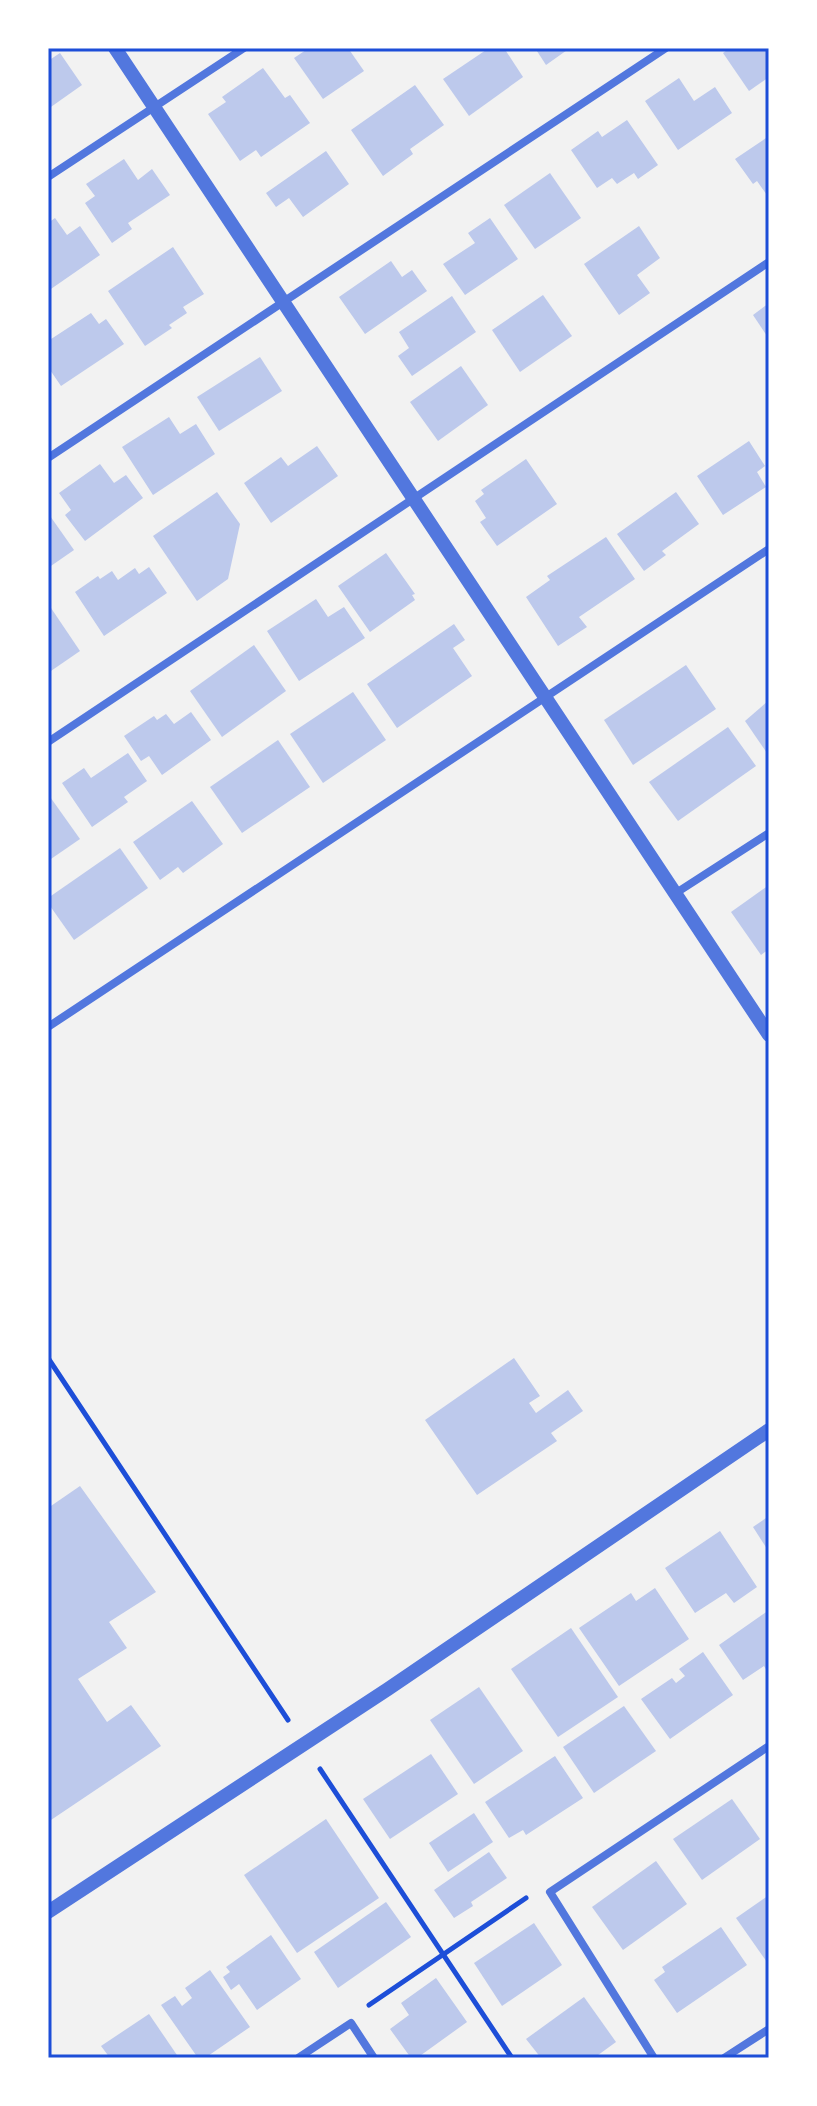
<svg xmlns="http://www.w3.org/2000/svg" width="817" height="2106" viewBox="0 0 817 2106" font-family="'Zilla Slab',serif">
  <style>
    .building { fill: #bdc9ec }
    .lines { fill: none; stroke-linecap: round; stroke-linejoin: round }
    .path { stroke: #1d4ed8; stroke-width: 5 }
    .minor { stroke: #5277de; stroke-width: 8 }
    .tertiary { stroke: #5277de; stroke-width: 14 }
    .neatline { fill: none; stroke: #1d4ed8; stroke-width: 3 }
  </style>
  <rect width="100%" height="100%" fill="#f2f2f2"/>
  <g class="building">
    <polygon points="309,48 348,48 364,71 323,99 294,58"/>
    <polygon points="489,48 504,48 523,77 469,116 443,79"/>
    <polygon points="535,48 570,48 546,65"/>
    <polygon points="730,48 769,48 769,77 749,91 723,53"/>
    <polygon points="60,53 82,85 48,109 48,61"/>
    <polygon points="263,68 285,98 290,95 310,123 261,157 256,150 240,161 208,114 226,102 222,97"/>
    <polygon points="679,78 694,101 715,87 732,113 678,150 645,101"/>
    <polygon points="415,85 444,125 410,149 413,154 383,176 351,130"/>
    <polygon points="627,120 658,165 638,179 634,173 617,184 612,178 597,188 571,150 598,131 602,137"/>
    <polygon points="769,136 769,198 757,181 753,184 735,159"/>
    <polygon points="326,151 349,184 303,217 289,198 276,207 266,193"/>
    <polygon points="124,159 138,180 152,169 170,195 128,223 132,229 112,243 85,203 95,196 86,184"/>
    <polygon points="550,173 581,218 535,249 504,205"/>
    <polygon points="55,218 67,235 80,226 100,255 48,291 48,223"/>
    <polygon points="490,218 518,259 465,295 443,264 475,243 468,233"/>
    <polygon points="639,226 660,258 637,275 650,293 619,315 584,264"/>
    <polygon points="173,247 204,294 183,307 187,313 169,325 172,328 145,346 108,291"/>
    <polygon points="391,261 402,277 412,270 427,291 365,334 339,297"/>
    <polygon points="543,295 572,336 520,372 492,330"/>
    <polygon points="452,296 476,332 412,376 398,356 409,348 399,332"/>
    <polygon points="769,303 769,339 753,315"/>
    <polygon points="91,313 99,324 106,319 124,344 61,386 48,367 48,341"/>
    <polygon points="260,357 282,391 219,431 197,397"/>
    <polygon points="461,366 488,405 438,441 410,402"/>
    <polygon points="169,417 180,434 196,424 215,454 153,495 122,447"/>
    <polygon points="749,441 765,466 757,472 766,487 723,515 697,476"/>
    <polygon points="317,446 338,476 271,523 244,483 281,457 288,466"/>
    <polygon points="526,459 557,504 497,546 480,522 486,518 475,501 484,494 481,490"/>
    <polygon points="100,464 114,483 126,475 143,498 85,541 65,515 71,510 59,493"/>
    <polygon points="217,492 240,524 228,579 197,601 153,536"/>
    <polygon points="676,492 699,524 662,551 666,555 644,571 617,534"/>
    <polygon points="48,513 74,550 48,568"/>
    <polygon points="606,537 635,579 579,617 587,627 558,646 526,597 550,580 547,576"/>
    <polygon points="386,553 415,594 412,595 415,600 370,632 338,586"/>
    <polygon points="149,567 167,593 104,636 75,592 98,576 100,579 112,571 118,580 135,568 139,574"/>
    <polygon points="316,599 328,617 344,607 365,638 299,681 267,631"/>
    <polygon points="51,608 80,651 48,673 48,610"/>
    <polygon points="454,624 465,640 453,648 472,676 397,728 367,684"/>
    <polygon points="254,645 286,691 222,737 190,691"/>
    <polygon points="686,665 716,709 633,765 604,720"/>
    <polygon points="353,692 386,740 323,783 290,734"/>
    <polygon points="769,700 769,756 745,721"/>
    <polygon points="191,712 211,740 162,775 149,756 141,761 124,736 154,716 157,720 166,714 174,724"/>
    <polygon points="728,727 756,766 678,821 649,782"/>
    <polygon points="278,740 310,787 242,833 210,787"/>
    <polygon points="128,753 147,781 124,797 128,802 92,827 62,783 84,768 91,778"/>
    <polygon points="48,794 80,839 48,861"/>
    <polygon points="192,801 223,844 183,873 178,867 160,880 133,842"/>
    <polygon points="120,848 148,888 74,940 48,903 48,898"/>
    <polygon points="769,885 769,949 761,955 731,912"/>
    <polygon points="514,1358 540,1396 529,1403 536,1413 568,1390 583,1411 551,1433 557,1441 477,1495 425,1420"/>
    <polygon points="80,1486 156,1592 109,1622 127,1648 78,1679 107,1722 131,1705 161,1746 48,1822 48,1508"/>
    <polygon points="769,1516 769,1552 753,1527"/>
    <polygon points="720,1531 757,1587 734,1603 726,1593 695,1613 665,1568"/>
    <polygon points="655,1588 689,1639 619,1686 579,1628 631,1593 636,1601"/>
    <polygon points="769,1610 769,1670 767,1671 764,1666 743,1680 719,1645"/>
    <polygon points="571,1628 618,1697 558,1737 511,1669"/>
    <polygon points="703,1652 733,1695 670,1739 641,1699 672,1678 676,1683 685,1676 679,1669"/>
    <polygon points="479,1687 523,1751 474,1784 430,1720"/>
    <polygon points="624,1706 656,1751 594,1793 563,1747"/>
    <polygon points="431,1754 458,1794 390,1839 363,1799"/>
    <polygon points="555,1756 583,1798 526,1835 523,1830 509,1838 485,1802"/>
    <polygon points="732,1799 760,1839 702,1880 673,1839"/>
    <polygon points="474,1813 493,1842 448,1872 429,1843"/>
    <polygon points="326,1819 379,1898 297,1953 244,1875"/>
    <polygon points="489,1852 507,1878 471,1902 473,1906 454,1918 434,1890"/>
    <polygon points="656,1861 687,1904 623,1950 592,1907"/>
    <polygon points="769,1895 769,1965 736,1918"/>
    <polygon points="386,1902 411,1937 338,1988 314,1952"/>
    <polygon points="534,1923 562,1965 502,2006 474,1963"/>
    <polygon points="721,1927 747,1965 677,2013 654,1980 665,1972 662,1967"/>
    <polygon points="271,1935 301,1979 257,2010 239,1984 231,1990 223,1977 230,1972 226,1967"/>
    <polygon points="210,1970 250,2027 205,2058 198,2058 161,2005 175,1996 182,2006 192,1998 185,1988"/>
    <polygon points="436,1978 467,2022 417,2058 411,2058 390,2029 409,2015 401,2003"/>
    <polygon points="584,1997 616,2042 594,2058 541,2058 526,2039"/>
    <polygon points="149,2014 179,2058 110,2058 101,2046"/>
  </g>
  <g class="lines">
    <g class="path">
      <polyline points="48,1358 288,1720"/>
      <polyline points="320,1769 512,2058"/>
      <polyline points="369,2005 526,1898"/>
    </g>
    <g class="minor">
      <polyline points="48,177 244,48"/>
      <polyline points="48,458 666,48"/>
      <polyline points="48,742 769,262"/>
      <polyline points="676,893 769,833"/>
      <polyline points="48,1027 769,549"/>
      <polyline points="298,2058 351,2023 374,2058"/>
      <polyline points="654,2058 550,1892 769,1746"/>
      <polyline points="724,2058 769,2029"/>
    </g>
    <g class="tertiary">
      <polyline points="115,48 769,1035"/>
      <polyline points="48,1912 388,1689 769,1430"/>
    </g>
  </g>
  <rect width="817" height="2106" fill="none" stroke="#ffffff" stroke-width="100"/>
  <rect x="50" y="50" width="717" height="2006" class="neatline"/>
</svg>
